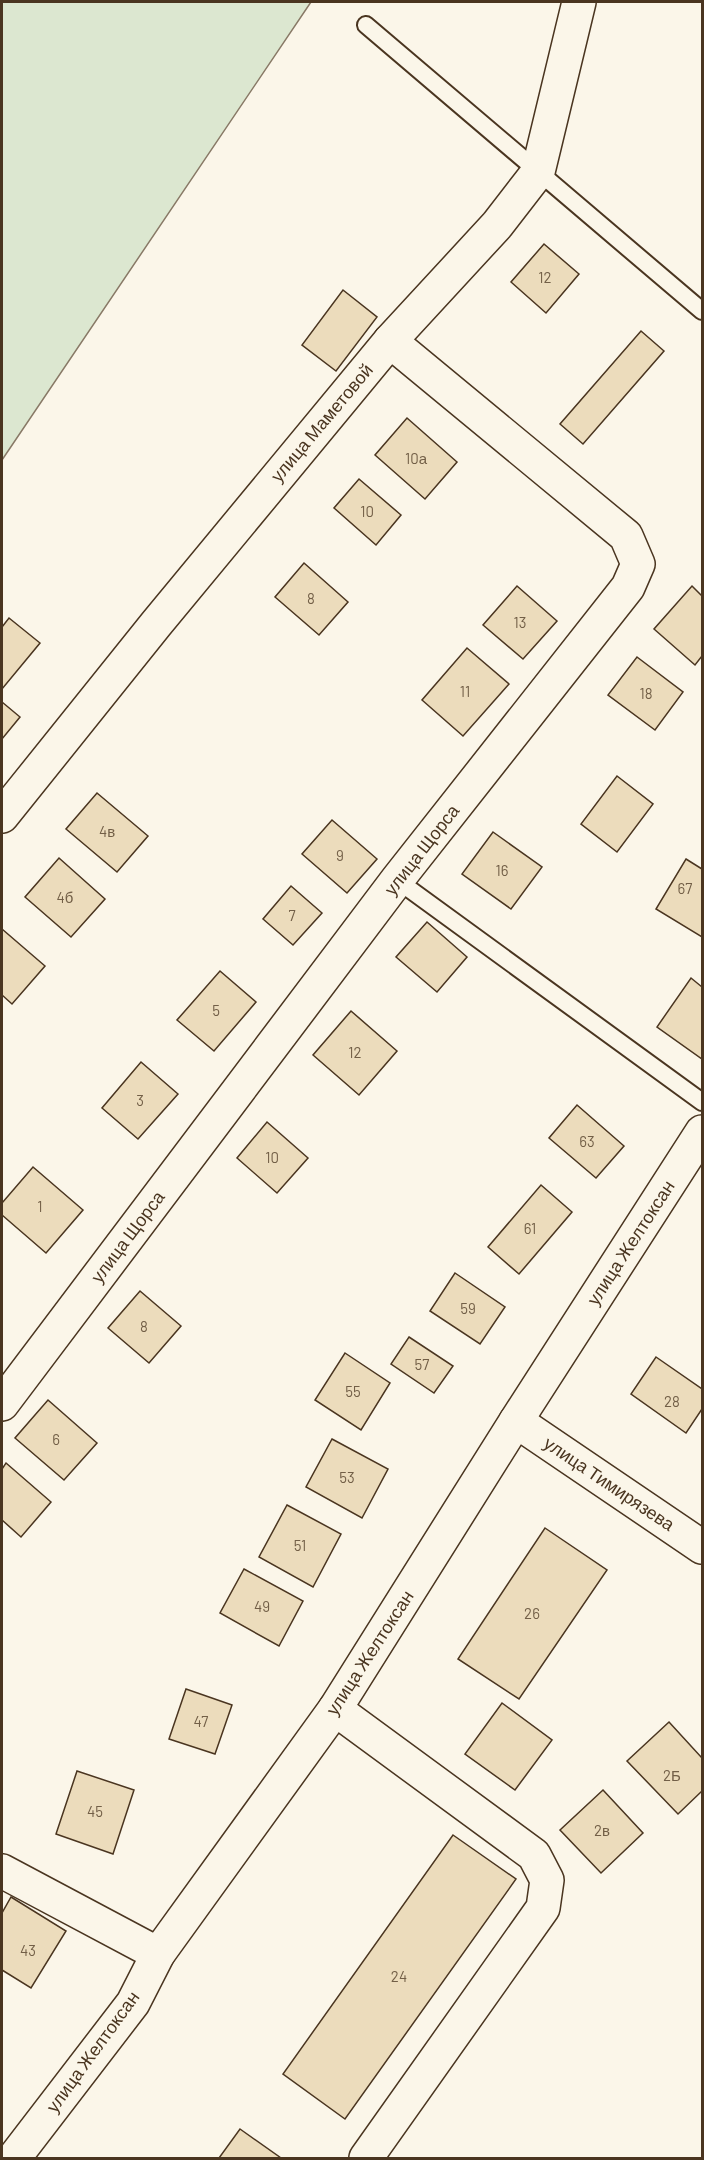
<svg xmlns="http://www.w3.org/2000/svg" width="704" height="2160" viewBox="0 0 704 2160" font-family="Barlow,sans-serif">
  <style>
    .green { fill: #dce7d0; stroke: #887966; stroke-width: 1.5 }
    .building { fill: #ecdcbc; stroke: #4a3520; stroke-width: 1.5 }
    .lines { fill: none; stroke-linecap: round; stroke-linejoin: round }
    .lane-casing { stroke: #4a3520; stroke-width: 20 }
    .street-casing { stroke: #4a3520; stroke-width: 36 }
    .secondary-casing { stroke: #4a3520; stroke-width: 36 }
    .lane { stroke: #fbf6e9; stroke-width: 16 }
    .street { stroke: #fbf6e9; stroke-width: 33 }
    .secondary { stroke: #fbf6e9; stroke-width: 33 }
    .labels { text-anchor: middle; stroke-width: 4.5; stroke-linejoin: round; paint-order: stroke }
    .number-label { font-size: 15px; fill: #725f47 }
    .street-label { font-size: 18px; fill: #4a3520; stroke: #fbf6e9 }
  </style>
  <rect width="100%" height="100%" fill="#fbf6e9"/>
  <polygon class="green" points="2,2 311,2 2,460"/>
  <g class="building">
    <polygon points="544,244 579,274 546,313 511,282"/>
    <polygon points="343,290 377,317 336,371 302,345"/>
    <polygon points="641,331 664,351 583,444 560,424"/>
    <polygon points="407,418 457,462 425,499 375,455"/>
    <polygon points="359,479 401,515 376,545 334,508"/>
    <polygon points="304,563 348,602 319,635 275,597"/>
    <polygon points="517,586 557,621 523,659 483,625"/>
    <polygon points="692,586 702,596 702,656 695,665 654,629"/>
    <polygon points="9,618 40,643 2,689 2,627"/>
    <polygon points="467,648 509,684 463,736 422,700"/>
    <polygon points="637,657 683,692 655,730 608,695"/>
    <polygon points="2,702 20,717 2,739"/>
    <polygon points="617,776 653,804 617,852 581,824"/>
    <polygon points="97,793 148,836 117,872 66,829"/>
    <polygon points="332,820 377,859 347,893 302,854"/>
    <polygon points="493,832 542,867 511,909 462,874"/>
    <polygon points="59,858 105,899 71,937 25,897"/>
    <polygon points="686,859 702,869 702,937 656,909"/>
    <polygon points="291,886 322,913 293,945 263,919"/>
    <polygon points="427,922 467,957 437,992 396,957"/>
    <polygon points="2,929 45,966 12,1004 2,995"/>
    <polygon points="220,971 256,1002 214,1051 177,1020"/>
    <polygon points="691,978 702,987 702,1059 657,1027"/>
    <polygon points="351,1011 397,1051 359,1095 313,1055"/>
    <polygon points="141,1062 178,1094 138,1139 102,1108"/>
    <polygon points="577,1105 624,1146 596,1178 549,1138"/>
    <polygon points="267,1122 308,1158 277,1193 237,1158"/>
    <polygon points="33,1167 83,1210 46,1253 2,1215 2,1203"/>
    <polygon points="541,1185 572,1212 519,1274 488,1247"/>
    <polygon points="455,1273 505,1307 480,1344 430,1311"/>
    <polygon points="140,1291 181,1326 149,1363 108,1328"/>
    <polygon points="409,1337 453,1366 434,1393 391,1364"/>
    <polygon points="345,1353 390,1383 361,1430 315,1400"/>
    <polygon points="656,1357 702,1389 702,1409 686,1433 631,1394"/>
    <polygon points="48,1400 97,1443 64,1480 15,1438"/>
    <polygon points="332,1439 388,1469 362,1518 306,1487"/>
    <polygon points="6,1463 51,1502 21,1537 2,1520 2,1469"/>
    <polygon points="287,1505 341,1534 313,1587 259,1557"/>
    <polygon points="545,1528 607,1570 519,1699 458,1659"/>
    <polygon points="244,1569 303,1601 279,1646 220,1613"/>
    <polygon points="186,1689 232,1705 215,1754 169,1739"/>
    <polygon points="502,1703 552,1740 515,1790 465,1754"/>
    <polygon points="669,1722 702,1758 702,1791 678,1814 627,1761"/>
    <polygon points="77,1771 134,1790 113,1854 56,1834"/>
    <polygon points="603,1790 643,1833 601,1873 560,1830"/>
    <polygon points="453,1835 516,1879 345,2119 283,2074"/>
    <polygon points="11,1897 66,1931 31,1988 2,1970 2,1913"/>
    <polygon points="240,2129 281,2158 219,2158"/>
  </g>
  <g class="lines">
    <defs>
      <g id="lane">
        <polyline points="366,25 702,311"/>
        <polyline points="397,880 702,1102"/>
      </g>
      <g id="street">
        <polyline points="2,816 156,624 390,341 497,225 538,172 579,2"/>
        <polyline points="2,1404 397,880 628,587 638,564 626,536 390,341"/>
        <polyline points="516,1421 702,1547"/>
        <polyline points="335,1709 534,1855 547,1880 543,1908 366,2158"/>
        <polyline points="2,1871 158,1954"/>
      </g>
      <polyline id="secondary" points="14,2158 133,2003 158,1954 335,1709 516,1421 702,1132"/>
    </defs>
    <use href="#lane" class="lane-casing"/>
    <use href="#street" class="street-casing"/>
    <use href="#secondary" class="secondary-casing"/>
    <use href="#lane" class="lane"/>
    <use href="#street" class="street"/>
    <use href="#secondary" class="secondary"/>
  </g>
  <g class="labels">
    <g class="number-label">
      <text x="545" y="283">12</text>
      <text x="416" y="464">10а</text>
      <text x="367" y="517">10</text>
      <text x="311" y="604">8</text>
      <text x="520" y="628">13</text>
      <text x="465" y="697">11</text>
      <text x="646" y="699">18</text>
      <text x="107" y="837">4в</text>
      <text x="340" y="861">9</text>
      <text x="502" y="876">16</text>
      <text x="685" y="894">67</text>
      <text x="65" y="903">4б</text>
      <text x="292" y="921">7</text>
      <text x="216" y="1016">5</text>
      <text x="355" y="1058">12</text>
      <text x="140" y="1106">3</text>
      <text x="587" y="1147">63</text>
      <text x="272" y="1163">10</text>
      <text x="40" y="1212">1</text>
      <text x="530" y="1234">61</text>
      <text x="468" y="1314">59</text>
      <text x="144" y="1332">8</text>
      <text x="422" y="1370">57</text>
      <text x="353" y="1397">55</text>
      <text x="672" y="1407">28</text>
      <text x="56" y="1445">6</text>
      <text x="347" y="1483">53</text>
      <text x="300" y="1551">51</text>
      <text x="262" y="1612">49</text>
      <text x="532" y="1619">26</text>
      <text x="201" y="1727">47</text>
      <text x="672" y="1781">2Б</text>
      <text x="95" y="1817">45</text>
      <text x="602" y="1836">2в</text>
      <text x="28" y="1956">43</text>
      <text x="399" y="1982">24</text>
    </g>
    <g class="street-label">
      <text transform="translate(322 423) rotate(-50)" y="6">улица Маметовой</text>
      <text transform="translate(422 850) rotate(-52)" y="6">улица Щорса</text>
      <text transform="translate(128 1237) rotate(-53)" y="6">улица Щорса</text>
      <text transform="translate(631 1243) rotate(-57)" y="6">улица Желтоксан</text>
      <text transform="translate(609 1484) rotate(34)" y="6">улица Тимирязева</text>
      <text transform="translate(370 1653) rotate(-57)" y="6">улица Желтоксан</text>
      <text transform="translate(93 2052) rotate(-54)" y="6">улица Желтоксан</text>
    </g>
  </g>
  <rect width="704" height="2160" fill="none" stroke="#4a3520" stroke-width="6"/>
</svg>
